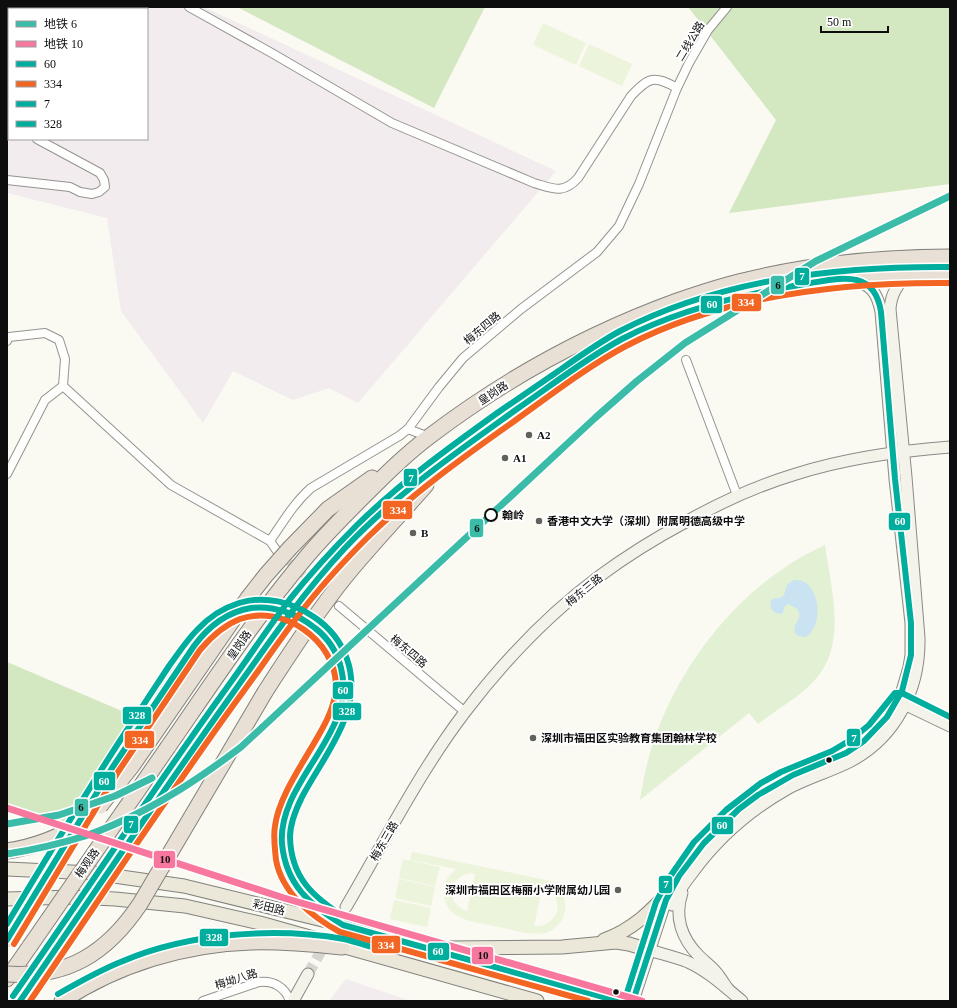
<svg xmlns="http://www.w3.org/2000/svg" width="957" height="1008" viewBox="0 0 957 1008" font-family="'Times New Roman','Noto Sans SC',serif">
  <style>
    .industrial { fill: #f2ecef; fill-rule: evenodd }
    .green { fill: #e2f0d3 }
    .forest { fill: #d3e7c0 }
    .pitch { fill: #ecf4dc; fill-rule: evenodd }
    .water { fill: #c9e3f3 }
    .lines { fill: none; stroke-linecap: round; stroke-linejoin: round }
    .street-tunnel { stroke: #d6d6d0; stroke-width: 8; stroke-dasharray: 8 4; stroke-linecap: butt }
    .secondary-tunnel { stroke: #d6d6d0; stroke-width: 11; stroke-dasharray: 11 5.5; stroke-linecap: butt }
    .street-casing { stroke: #949390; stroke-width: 10 }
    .secondary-casing { stroke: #8a8a87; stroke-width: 13 }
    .primary-casing { stroke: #81817d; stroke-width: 15 }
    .highway-casing { stroke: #81817d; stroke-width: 17 }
    .street { stroke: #fefefd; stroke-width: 8 }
    .secondary { stroke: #f4f3ea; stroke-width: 11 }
    .primary { stroke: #ece8d9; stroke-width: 13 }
    .highway { stroke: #e9e0d5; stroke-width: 15 }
    .highway-bridge-casing { stroke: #81817d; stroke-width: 17; stroke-linecap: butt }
    .highway-bridge { stroke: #e9e0d5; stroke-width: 15 }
    .bus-1-casing { stroke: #fff; stroke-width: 9 }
    .bus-2-casing { stroke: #fff; stroke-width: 9 }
    .bus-3-casing { stroke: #fff; stroke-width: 9 }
    .bus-4-casing { stroke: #fff; stroke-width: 9 }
    .bus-1 { stroke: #01ad9c; stroke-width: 6 }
    .bus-2 { stroke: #f26522; stroke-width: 6 }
    .bus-3 { stroke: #01ad9c; stroke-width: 6 }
    .bus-4 { stroke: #01ad9c; stroke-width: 6 }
    .metro-1-casing { stroke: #fff; stroke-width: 10 }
    .metro-2-casing { stroke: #fff; stroke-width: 10 }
    .metro-1 { stroke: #3abca8; stroke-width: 7 }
    .metro-2 { stroke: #f8779e; stroke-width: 7 }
    .poi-dot { fill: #60605d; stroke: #fff; stroke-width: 1.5 }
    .stop-dot { fill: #fff; stroke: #0d0d0d; stroke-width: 2 }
    .bus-dot { fill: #0d0d0d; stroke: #fff; stroke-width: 1.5 }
    .labels { text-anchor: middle; stroke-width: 4; stroke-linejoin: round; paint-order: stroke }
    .street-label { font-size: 11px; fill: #0d0d0d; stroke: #fff }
    .poi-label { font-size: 11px; font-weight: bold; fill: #0d0d0d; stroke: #fff; text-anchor: start }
    .stop-label { font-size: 11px; font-weight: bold; fill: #0d0d0d; stroke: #fff; text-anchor: start }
    .line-badge { stroke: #fff; stroke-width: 1.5 }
    .badge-label { font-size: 11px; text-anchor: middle; font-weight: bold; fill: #fff }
    .pale-badge-label { font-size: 11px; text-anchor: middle; font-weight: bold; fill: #111 }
  </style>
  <rect width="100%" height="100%" fill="#faf9f2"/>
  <g class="industrial">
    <path d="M 7,7 L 204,7 L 556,171 L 358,403 L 329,388 L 293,400 L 233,371 L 203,423 L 121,311 L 107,218 L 7,193 ZM 9,9 L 147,9 L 147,139 L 9,139 Z"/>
    <polygon points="346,979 411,1001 329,1001"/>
  </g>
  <path class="green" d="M 825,545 C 831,589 848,645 814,681 C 798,698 776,710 758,724 L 749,713 L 640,800 C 644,774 650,748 660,724 C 691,648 750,579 825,545 Z"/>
  <g class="forest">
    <polygon points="237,7 485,7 434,108"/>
    <polygon points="688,7 950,7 950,184 729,213 776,120"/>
    <polygon points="7,662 143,720 70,828 7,809"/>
  </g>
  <g class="pitch">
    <polygon points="543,23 586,43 576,65 533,45"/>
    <polygon points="589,44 632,64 622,86 579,66"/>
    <path d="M 412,852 L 579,887 L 577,895 L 562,892 C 566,902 567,912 561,921 C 547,943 519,931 499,927 C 486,924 471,923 460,917 C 446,911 440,895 446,881 C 448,876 452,873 456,869 L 410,860 ZM 470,873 L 475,874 L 467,911 C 445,904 448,877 470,873 ZM 542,888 C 567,895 560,928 534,926 Z"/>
    <polygon points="403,859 440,867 435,886 399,878"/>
    <polygon points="399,879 435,887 431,906 395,898"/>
    <polygon points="394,900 431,908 427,927 390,919"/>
  </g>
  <path class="water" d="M 794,580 C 821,578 825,628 805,637 L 798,636 C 787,625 806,620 797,609 C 795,607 791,606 788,604 L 784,607 L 783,613 L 780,614 C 773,613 769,608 771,601 L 774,598 L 778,599 L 784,595 L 787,585 Z"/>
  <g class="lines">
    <polyline class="street-tunnel" points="280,554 339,606"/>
    <polyline class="secondary-tunnel" points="308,974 346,907"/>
    <defs>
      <g id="street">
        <path d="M 189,7 L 270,52 L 392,123 L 534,183 C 552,188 563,195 578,178 L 631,96 C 649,77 654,75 677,88"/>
        <polyline points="83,9 84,7"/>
        <polyline points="7,180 70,187 80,192 92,194 99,192 105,187 104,180 100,173 37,139"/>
        <polyline points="7,341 9,337 45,333 59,340 65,359 63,386 45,400 7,474"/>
        <polyline points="686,360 737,495"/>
        <polyline points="63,386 171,485 270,541"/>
        <polyline points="408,429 429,437"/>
        <path d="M 279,554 L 270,541 C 283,522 294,503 311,488 L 399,436 L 408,429 L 439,387 L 463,358 L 521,309 L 597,252 L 619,226 L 639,184 L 677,88 L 689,63 L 708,30 L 727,7"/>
        <polyline points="339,606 465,712"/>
        <path d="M 203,1001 L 259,982 C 273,980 285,987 290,1001"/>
      </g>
      <g id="secondary">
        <polyline points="900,702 950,726"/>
        <path d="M 682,893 C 674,917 682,939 699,956 C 706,963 714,968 719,976 C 722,980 725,985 728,989"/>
        <path d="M 672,905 C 677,893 685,882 693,872 C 718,838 750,810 787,789 C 807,778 829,772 849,762 C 896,738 920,689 919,638 L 906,477 L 890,309 C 891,294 897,283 910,274"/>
        <path d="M 346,907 C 384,842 420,771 465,712 C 503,662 551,612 601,575 C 627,556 654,539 682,524 C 719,503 756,486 796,474 C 846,458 898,451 950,447"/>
        <path d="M 649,950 C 662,954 675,957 688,962 C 708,971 725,987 742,1001"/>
        <polyline points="293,1001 308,974"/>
        <path d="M 633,1001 L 666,900 L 679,876 L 704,843 L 739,809 L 758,795 L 793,775 L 846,753 L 864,741 L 887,717 L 902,691 L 909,667 L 911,655 L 911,623 L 895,479 L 881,312 C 877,291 871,286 852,278"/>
      </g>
      <g id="primary">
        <polyline points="7,869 93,873 184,886 343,925 618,1001"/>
        <polyline points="7,899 72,897 115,899 185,906 260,923 537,1001"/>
        <path d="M 604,940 C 632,930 652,911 671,889"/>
        <polyline points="444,948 562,947 616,942 629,944 649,950"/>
      </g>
      <g id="highway">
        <polyline points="290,548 328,509 372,478"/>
        <path d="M 265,692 C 290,653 316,613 345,577 C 371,545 399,516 426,485"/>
        <path d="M 168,747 C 213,682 257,615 308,555 C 325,535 344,516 362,498 C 384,476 406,454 430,436 C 505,379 589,333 677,301 C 700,293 724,285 747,280 C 813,264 882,257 950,257"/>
        <polyline points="182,762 284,621 344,549 372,522 403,495 452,455 549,387 618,341 682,314 713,304 762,291 851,277 910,274 950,275"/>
        <path d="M 7,851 C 33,847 56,839 78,825"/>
        <path d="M 283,858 C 285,863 286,868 287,873 C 296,895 323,913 343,925"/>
        <polyline points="7,979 30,946"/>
        <polyline points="20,1001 46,964"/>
        <path d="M 62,1001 C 118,964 185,944 251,942 C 282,941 312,944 342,947"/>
      </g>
    </defs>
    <use href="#street" class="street-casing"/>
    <use href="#secondary" class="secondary-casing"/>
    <use href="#primary" class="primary-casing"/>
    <use href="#highway" class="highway-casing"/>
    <use href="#street" class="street"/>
    <use href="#secondary" class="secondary"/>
    <use href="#primary" class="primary"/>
    <use href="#highway" class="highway"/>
    <defs>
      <g id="highway-bridge">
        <polyline points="100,806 132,766 248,598 266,575 290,548"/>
        <path d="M 7,940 C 36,891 66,842 96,794 C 117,760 138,726 160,694 C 177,670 192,641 215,624 C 238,606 267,604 293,614 C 317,624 336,645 342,671 C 354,719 298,775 284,821 C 281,833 282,845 283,858"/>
        <polyline points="30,946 168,747"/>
        <polyline points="50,958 182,762"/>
        <path d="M 7,974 C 68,978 107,953 140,904 L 265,692"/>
      </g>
    </defs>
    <use href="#highway-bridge" class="highway-bridge-casing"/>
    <use href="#highway-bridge" class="highway-bridge"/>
    <defs>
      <g id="bus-1">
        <path d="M 7,940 L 112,768 L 194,646 C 208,627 227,612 251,608 C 273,605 298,614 315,628 C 328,638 337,652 341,668 C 358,734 277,781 282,844 C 286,885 310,905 343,925 L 618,1001"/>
        <path d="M 20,1001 C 89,901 157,799 228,700 C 265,648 301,595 345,548 C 396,494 457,452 517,409 C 552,385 585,359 622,339 C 678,310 743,294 805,284 C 838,279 874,267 881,312 L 895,479 L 911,623 L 911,655 L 902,691 L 887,717 L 864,741 L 846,753 L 793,775 L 758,795 L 739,809 L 704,843 L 679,876 L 666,900 L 633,1001"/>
      </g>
      <g id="bus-2">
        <path d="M 14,944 L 118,772 L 200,650 C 211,637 224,625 240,619 C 283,604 335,640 336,685 C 336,702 329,717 321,731 C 306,759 279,795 275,826 C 273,837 275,849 276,860 C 282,893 312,917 340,932 L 588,1001"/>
        <path d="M 30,1001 C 100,899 167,796 240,696 C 260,669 278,642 298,616 C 319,588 343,562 368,537 C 412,494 462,458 513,422 C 548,397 588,366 626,346 C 724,295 841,282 950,283"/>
      </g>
      <g id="bus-3">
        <path d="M 13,996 C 85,893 154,788 228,686 C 249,657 268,628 290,599 C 311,573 334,548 357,525 C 401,482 450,447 500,411 C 519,398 538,385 557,372 C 577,358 598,343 620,331 C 721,279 838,266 950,267"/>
        <polyline points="625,999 656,902 669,878 694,842 726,810 761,783 781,772 832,751 852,739 869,725 895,693 902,693 950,717"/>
      </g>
      <g id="bus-4">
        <path d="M 7,924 C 49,854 91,783 137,715 C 147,699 158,683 169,666 C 178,654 186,641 197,630 C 208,618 223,608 239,603 C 265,595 292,602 314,617 C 329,627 341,642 347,659 C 365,710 324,755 302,797 C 296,809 290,823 290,837 C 291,878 313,897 346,918 L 620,993"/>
        <path d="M 58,994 C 79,982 100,970 123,961 C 189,933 274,927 344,939 C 356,942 367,946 379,949"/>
      </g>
    </defs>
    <use href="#bus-1" class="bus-1-casing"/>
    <use href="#bus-2" class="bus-2-casing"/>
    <use href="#bus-3" class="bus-3-casing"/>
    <use href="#bus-4" class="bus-4-casing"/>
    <use href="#bus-1" class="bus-1"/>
    <use href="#bus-2" class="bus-2"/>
    <use href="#bus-3" class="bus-3"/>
    <use href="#bus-4" class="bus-4"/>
    <defs>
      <g id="metro-1">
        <polyline points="7,824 59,815 115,796 152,778"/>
        <path d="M 7,854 C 33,850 59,844 85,836 C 94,833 104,829 113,825 C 161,804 200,778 241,747 L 595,418 L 637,381 L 685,343 L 816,261 L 950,196"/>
      </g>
      <polyline id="metro-2" points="7,808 284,898 642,1001"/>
    </defs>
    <use href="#metro-1" class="metro-1-casing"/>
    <use href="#metro-2" class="metro-2-casing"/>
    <use href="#metro-1" class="metro-1"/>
    <use href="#metro-2" class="metro-2"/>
  </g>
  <g class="poi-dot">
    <circle cx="529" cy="435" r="4"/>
    <circle cx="505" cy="458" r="4"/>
    <circle cx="539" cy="521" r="4"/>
    <circle cx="413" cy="533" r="4"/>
    <circle cx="533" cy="738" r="4"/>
    <circle cx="618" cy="890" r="4"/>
  </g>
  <circle class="stop-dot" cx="491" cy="515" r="6"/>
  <g class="bus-dot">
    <circle cx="829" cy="760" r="3.5"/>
    <circle cx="616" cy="992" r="3.5"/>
  </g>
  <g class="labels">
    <g class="street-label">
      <text transform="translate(690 41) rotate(-59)" y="4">二线公路</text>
      <text transform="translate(482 328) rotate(-40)" y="4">梅东四路</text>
      <text transform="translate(493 393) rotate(-33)" y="4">皇岗路</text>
      <text transform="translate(584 590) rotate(-39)" y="4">梅东三路</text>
      <text transform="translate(239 645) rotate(-55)" y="4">皇岗路</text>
      <text transform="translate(409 651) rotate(40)" y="4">梅东四路</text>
      <text transform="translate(384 841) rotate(-60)" y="4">梅东三路</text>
      <text transform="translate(87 863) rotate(-55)" y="4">梅观路</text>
      <text transform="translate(269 907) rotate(14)" y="4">彩田路</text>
      <text transform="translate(236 979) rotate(-17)" y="4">梅坳八路</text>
    </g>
    <g class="poi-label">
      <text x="537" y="439">A2</text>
      <text x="513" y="462">A1</text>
      <text x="547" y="525">香港中文大学（深圳）附属明德高级中学</text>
      <text x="421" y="537">B</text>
      <text x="541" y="742">深圳市福田区实验教育集团翰林学校</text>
      <text x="610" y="894" text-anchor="end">深圳市福田区梅丽小学附属幼儿园</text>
    </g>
    <g class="stop-label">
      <text x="502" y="519">翰岭</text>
    </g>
  </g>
  <g class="line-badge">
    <rect x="794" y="267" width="16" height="19" rx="4" fill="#01ad9c"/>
    <rect x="770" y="275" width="15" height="20" rx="4" fill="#3abca8"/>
    <rect x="731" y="293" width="31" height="19" rx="4" fill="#f26522"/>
    <rect x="700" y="295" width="23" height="19" rx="4" fill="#01ad9c"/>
    <rect x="403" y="468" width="15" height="19" rx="4" fill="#01ad9c"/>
    <rect x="382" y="500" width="31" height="20" rx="4" fill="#f26522"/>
    <rect x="888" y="512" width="23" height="19" rx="4" fill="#01ad9c"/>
    <rect x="469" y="518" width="15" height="20" rx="4" fill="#3abca8"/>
    <rect x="332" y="681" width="22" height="19" rx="4" fill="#01ad9c"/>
    <rect x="332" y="702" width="30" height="19" rx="4" fill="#01ad9c"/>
    <rect x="122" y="706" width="30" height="19" rx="4" fill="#01ad9c"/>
    <rect x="846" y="728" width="15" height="19" rx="4" fill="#01ad9c"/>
    <rect x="124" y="730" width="31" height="19" rx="4" fill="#f26522"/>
    <rect x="93" y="771" width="23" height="20" rx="4" fill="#01ad9c"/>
    <rect x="74" y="798" width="15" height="19" rx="4" fill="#3abca8"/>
    <rect x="123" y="815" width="16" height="19" rx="4" fill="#01ad9c"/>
    <rect x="711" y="816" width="23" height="19" rx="4" fill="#01ad9c"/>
    <rect x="153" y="850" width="23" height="19" rx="4" fill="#f8779e"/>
    <rect x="658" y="875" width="15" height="19" rx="4" fill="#01ad9c"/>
    <rect x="199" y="928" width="30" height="19" rx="4" fill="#01ad9c"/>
    <rect x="371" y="935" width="30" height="19" rx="4" fill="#f26522"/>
    <rect x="427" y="942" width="23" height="19" rx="4" fill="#01ad9c"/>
    <rect x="471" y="946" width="23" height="19" rx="4" fill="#f8779e"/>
  </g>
  <g class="badge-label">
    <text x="802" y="280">7</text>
    <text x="746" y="306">334</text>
    <text x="712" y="308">60</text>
    <text x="411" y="482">7</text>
    <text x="398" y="514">334</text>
    <text x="900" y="525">60</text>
    <text x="343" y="694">60</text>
    <text x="347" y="715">328</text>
    <text x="137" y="719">328</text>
    <text x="854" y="742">7</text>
    <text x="140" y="744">334</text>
    <text x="104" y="785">60</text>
    <text x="131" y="828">7</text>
    <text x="722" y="829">60</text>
    <text x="666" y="888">7</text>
    <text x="214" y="941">328</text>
    <text x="386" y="949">334</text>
    <text x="438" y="955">60</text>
  </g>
  <g class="pale-badge-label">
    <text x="778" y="289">6</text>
    <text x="477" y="532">6</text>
    <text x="81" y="811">6</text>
    <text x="165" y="863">10</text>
    <text x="483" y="959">10</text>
  </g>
  <rect width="957" height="1008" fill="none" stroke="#0d0d0d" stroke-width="16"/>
  <rect x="8" y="8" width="140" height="132" fill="#ffffff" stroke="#9e9e9e"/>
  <rect x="16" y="21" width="20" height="6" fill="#3abca8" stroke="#9e9e9e"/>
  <text x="44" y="28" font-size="12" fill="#0d0d0d">地铁 6</text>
  <rect x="16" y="41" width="20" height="6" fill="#f8779e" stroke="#9e9e9e"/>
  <text x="44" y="48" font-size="12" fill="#0d0d0d">地铁 10</text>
  <rect x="16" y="61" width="20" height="6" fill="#01ad9c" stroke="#9e9e9e"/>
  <text x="44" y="68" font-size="12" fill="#0d0d0d">60</text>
  <rect x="16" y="81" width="20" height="6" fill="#f26522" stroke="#9e9e9e"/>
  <text x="44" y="88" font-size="12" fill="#0d0d0d">334</text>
  <rect x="16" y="101" width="20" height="6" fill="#01ad9c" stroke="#9e9e9e"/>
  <text x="44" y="108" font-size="12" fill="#0d0d0d">7</text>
  <rect x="16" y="121" width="20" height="6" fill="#01ad9c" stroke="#9e9e9e"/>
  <text x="44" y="128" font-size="12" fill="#0d0d0d">328</text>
  <path d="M821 26v6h67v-6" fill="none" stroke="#0d0d0d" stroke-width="2"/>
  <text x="827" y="26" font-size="12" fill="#0d0d0d" stroke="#ffffff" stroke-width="3" paint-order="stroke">50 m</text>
</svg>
